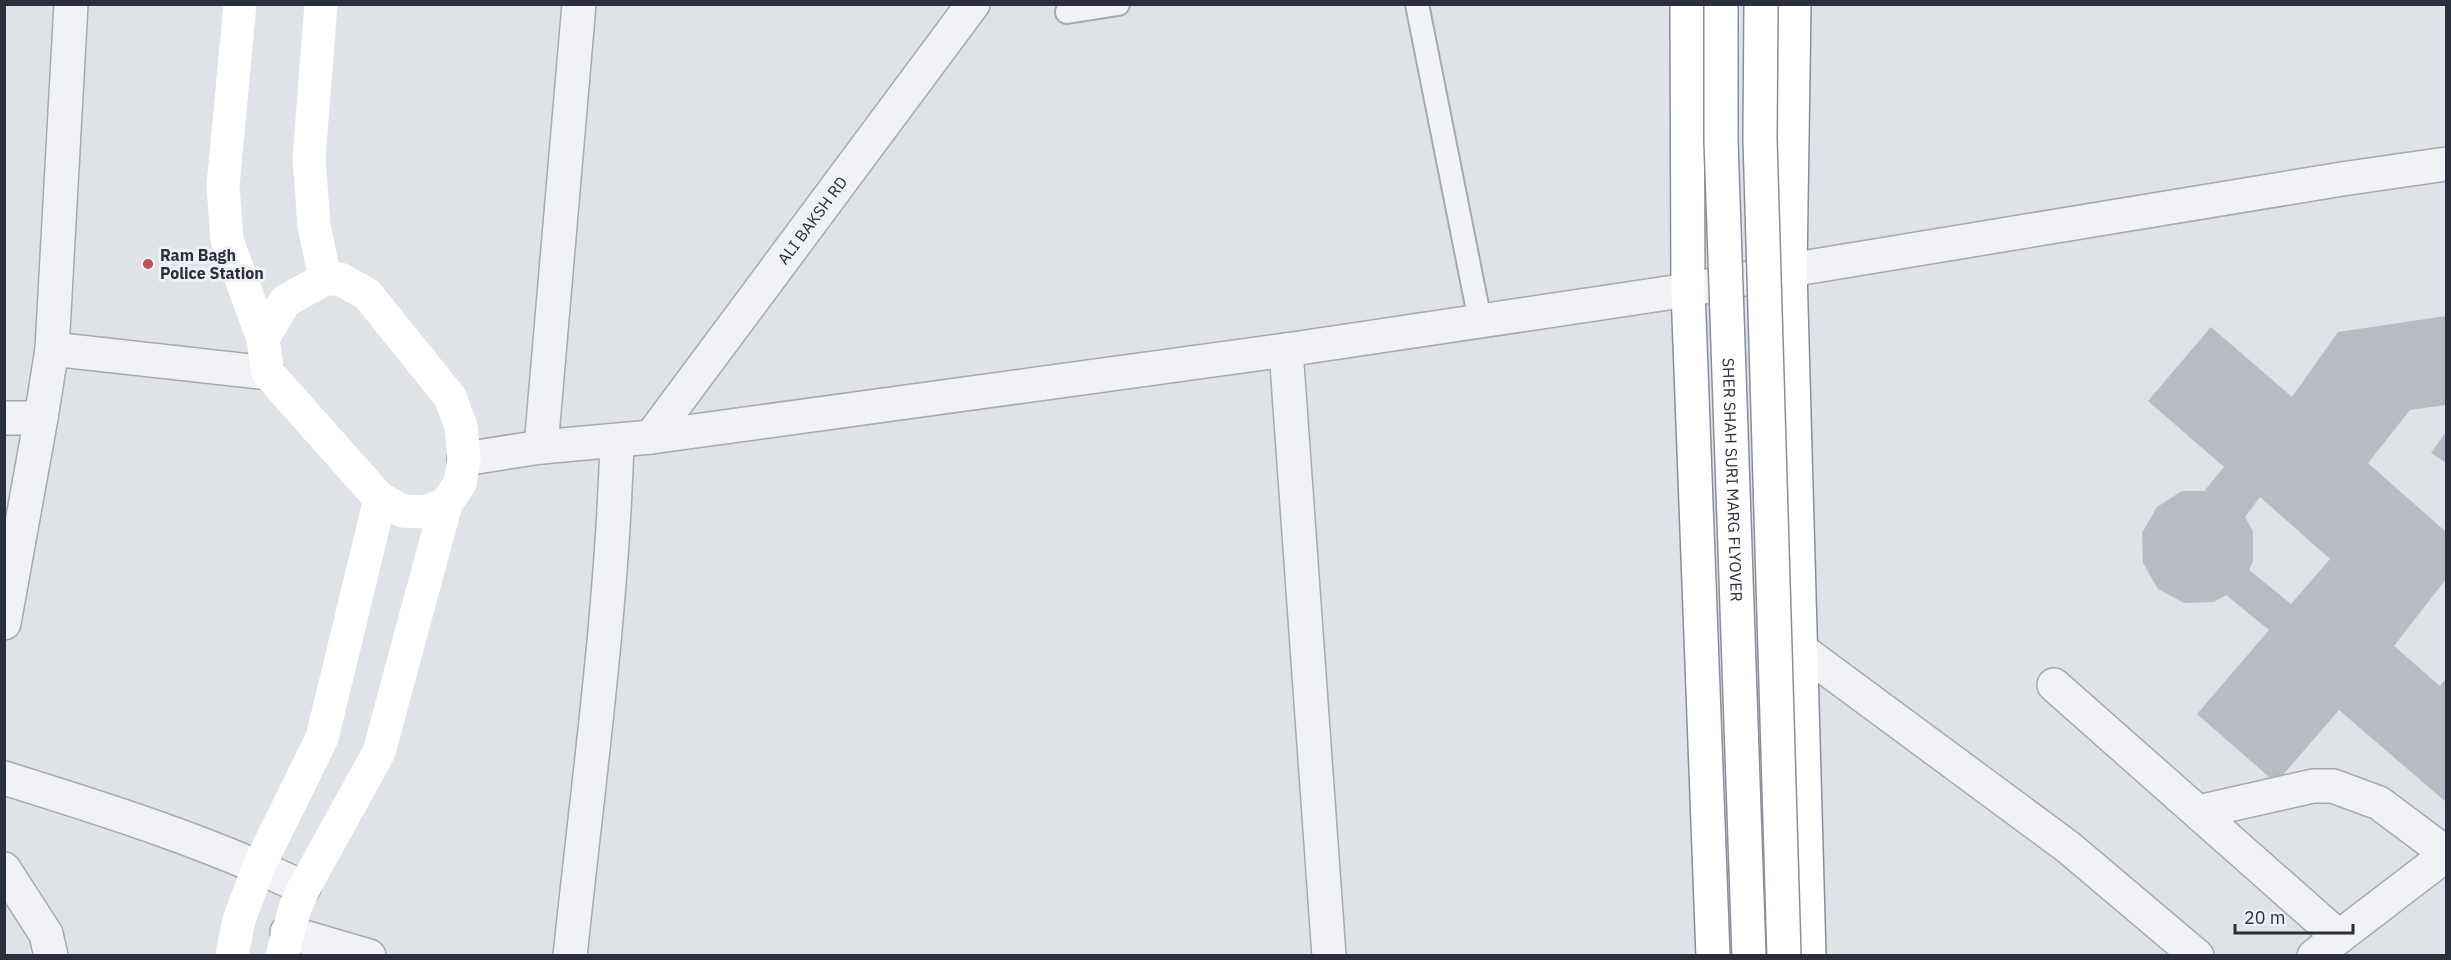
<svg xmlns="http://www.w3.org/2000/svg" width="2451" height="960" viewBox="0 0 2451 960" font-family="'IBM Plex Sans',sans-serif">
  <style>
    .building { fill: #b7bbc3; fill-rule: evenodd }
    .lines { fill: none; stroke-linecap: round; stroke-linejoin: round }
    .lane-casing { stroke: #a5a9b0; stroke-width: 26 }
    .street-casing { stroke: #a5a9b0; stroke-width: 36 }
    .highway-casing { stroke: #888f9c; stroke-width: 36 }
    .lane { stroke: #f1f2f5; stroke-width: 22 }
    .street { stroke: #f1f2f5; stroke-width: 33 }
    .secondary { stroke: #fff; stroke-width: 33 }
    .highway { stroke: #fff; stroke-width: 33 }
    .highway-bridge-casing { stroke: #888f9c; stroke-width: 36; stroke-linecap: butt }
    .highway-bridge { stroke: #fff; stroke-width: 33 }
    .poi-dot { fill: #c14f5c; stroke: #eef1f5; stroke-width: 2 }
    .labels { text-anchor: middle; stroke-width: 6; stroke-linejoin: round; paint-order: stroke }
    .street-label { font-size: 16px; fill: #292f3c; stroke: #eef1f5 }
    .poi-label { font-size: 16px; font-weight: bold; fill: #292f3c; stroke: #eef1f5; text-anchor: start }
  </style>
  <rect width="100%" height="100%" fill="#dfe2e7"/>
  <g class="building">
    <path d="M 2446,316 L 2446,405 L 2410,410 L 2368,463 L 2446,532 L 2446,579 L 2394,646 L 2440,686 L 2446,679 L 2446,802 L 2339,710 L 2276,783 L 2197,714 L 2269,630 L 2226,595 L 2214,602 L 2184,603 L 2158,589 L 2143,563 L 2142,533 L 2157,507 L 2182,491 L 2207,491 L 2205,490 L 2224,467 L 2148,401 L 2211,327 L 2292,397 L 2338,332 ZM 2260,497 L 2330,559 L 2291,604 L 2249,570 L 2253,561 L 2253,531 L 2245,517 Z"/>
    <polygon points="2446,432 2446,463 2431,453"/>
  </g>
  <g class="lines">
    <defs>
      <g id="lane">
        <polyline points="1417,4 1480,321"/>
        <polyline points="1067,12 1118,4"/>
      </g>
      <g id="street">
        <polyline points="52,349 268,373"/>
        <polyline points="1286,350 1329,956"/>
        <polyline points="4,418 41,418 52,349 71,4"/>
        <path id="s1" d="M 651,437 L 973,4"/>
        <polyline points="541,447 579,4"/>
        <polyline points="464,459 541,447 651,437 1286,350 1688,290 1790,270 2342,179 2446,164"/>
        <polyline points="4,623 41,418"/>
        <polyline points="1800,649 2068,847 2197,956"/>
        <polyline points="2054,685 2339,937"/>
        <path d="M 4,778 C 107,810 208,842 304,888"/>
        <polyline points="2198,812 2313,786 2333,786 2379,803 2446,853"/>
        <polyline points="4,869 46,934 51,956"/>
        <polyline points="287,932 369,956"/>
        <path d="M 570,956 C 588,784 612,613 617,441"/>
        <polyline points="2314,956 2446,855"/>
      </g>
      <g id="highway">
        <polyline points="1687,4 1688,290 1713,956"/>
        <polyline points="1794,4 1790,270 1809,956"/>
      </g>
    </defs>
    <use href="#lane" class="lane-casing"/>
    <use href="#street" class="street-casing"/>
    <use href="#highway" class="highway-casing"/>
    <use href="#lane" class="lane"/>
    <use href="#street" class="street"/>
    <g class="secondary">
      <polyline points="240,4 223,186 227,240 263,339"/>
      <polyline points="321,4 309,158 314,225 325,279"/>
      <polygon points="325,279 340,279 367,294 450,397 461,426 464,459 460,483 446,504 424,512 403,511 380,499 268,373 263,339 285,301"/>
      <polyline points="232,956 239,920 259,866 322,738 380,499"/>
      <polyline points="282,956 295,908 304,888 379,752 446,504"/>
    </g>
    <use href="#highway" class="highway"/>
    <defs>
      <g id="highway-bridge">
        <path id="s2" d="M 1721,4 L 1721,141 L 1749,956"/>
        <polyline points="1761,4 1760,139 1784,956"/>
      </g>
    </defs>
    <use href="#highway-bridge" class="highway-bridge-casing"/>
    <use href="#highway-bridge" class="highway-bridge"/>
  </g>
  <circle class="poi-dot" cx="148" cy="264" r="6"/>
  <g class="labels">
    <g class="street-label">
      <text dy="6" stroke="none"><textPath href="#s1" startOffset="270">ALI BAKSH RD</textPath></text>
      <text dy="6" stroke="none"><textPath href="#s2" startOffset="476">SHER SHAH SURI MARG FLYOVER</textPath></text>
    </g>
    <g class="poi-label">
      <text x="160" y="261">Ram Bagh<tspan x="160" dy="18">Police Station</tspan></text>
    </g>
  </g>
  <rect width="2451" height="960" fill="none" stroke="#292f3c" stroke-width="12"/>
  <path d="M2235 924v9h118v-9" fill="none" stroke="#292f3c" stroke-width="3"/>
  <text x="2244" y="924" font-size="18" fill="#292f3c" stroke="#eef1f5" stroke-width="4.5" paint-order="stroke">20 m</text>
</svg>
